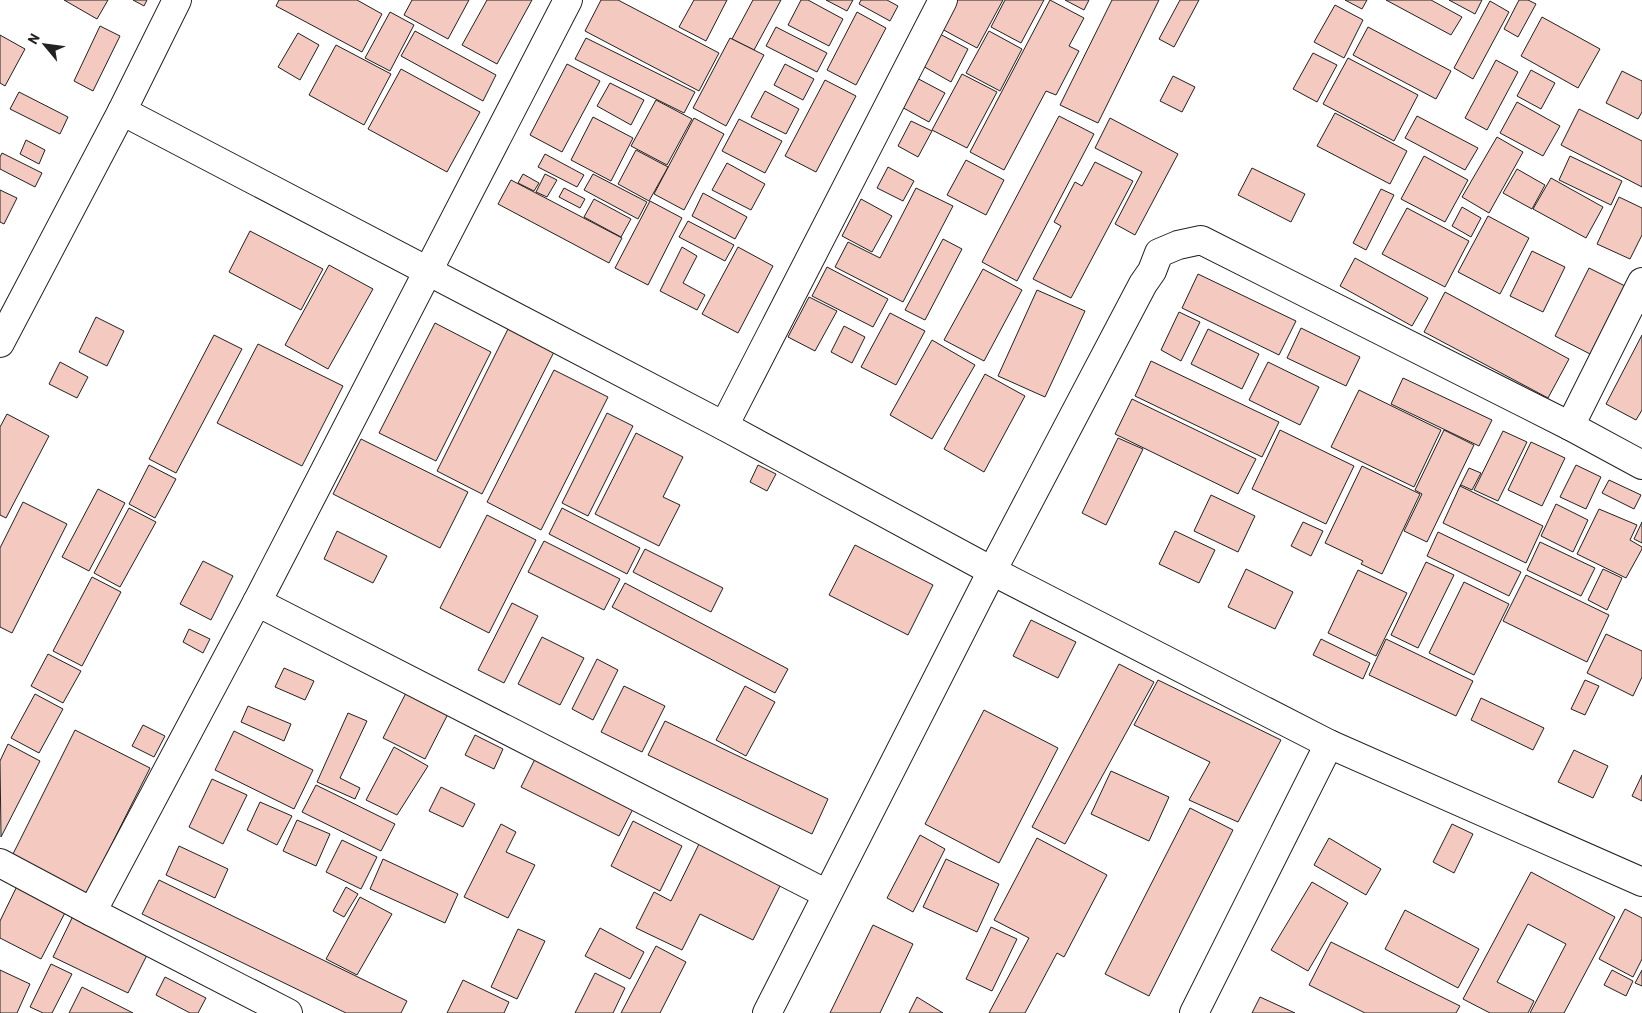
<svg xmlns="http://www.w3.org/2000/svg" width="1642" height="1013" viewBox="0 0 1642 1013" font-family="Barlow,sans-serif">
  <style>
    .building { fill: #f3c9c0; stroke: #222 }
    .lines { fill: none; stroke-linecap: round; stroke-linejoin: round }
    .street-casing { stroke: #222; stroke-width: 30 }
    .street { stroke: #fff; stroke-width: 28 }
  </style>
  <rect width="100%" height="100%" fill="#fff"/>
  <g class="building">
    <polygon points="64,0 108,0 97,19"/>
    <polygon points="133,0 147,0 144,6"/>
    <polygon points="279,0 357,0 382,14 362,52 276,6"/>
    <polygon points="412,0 469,0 448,39 404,15"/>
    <polygon points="487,0 532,0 497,64 462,45"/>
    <polygon points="601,0 618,0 719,53 699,91 585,31"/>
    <polygon points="694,0 727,0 706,41 679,27"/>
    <polygon points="753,0 781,0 754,50 732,39"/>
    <polygon points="801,0 808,0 843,19 829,46 788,25"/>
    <polygon points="826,0 853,0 847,11"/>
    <polygon points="861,0 887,0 898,6 890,21 859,4"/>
    <polygon points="956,0 1003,0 977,48 940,28"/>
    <polygon points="1005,0 1044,0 1021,43 991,27"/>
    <polygon points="1050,0 1084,18 1069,46 1079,51 1056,95 1046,91 1004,170 970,152"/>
    <polygon points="1065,0 1089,0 1084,10"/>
    <polygon points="1112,0 1159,0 1098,123 1060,105"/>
    <polygon points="1180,0 1199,0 1174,47 1159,39"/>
    <polygon points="1345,0 1367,0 1362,9"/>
    <polygon points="1386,0 1431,0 1462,17 1451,35"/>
    <polygon points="1449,0 1482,0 1475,14"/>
    <polygon points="1519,0 1528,0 1536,4 1518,37 1504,29"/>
    <polygon points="1490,1 1509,12 1473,79 1454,68"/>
    <polygon points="1335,5 1363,20 1344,58 1314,42"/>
    <polygon points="390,12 414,25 390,71 365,58"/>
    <polygon points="857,12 886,28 856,85 827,70"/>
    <polygon points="1542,17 1600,49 1578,88 1521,56"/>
    <polygon points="100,26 120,36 93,91 74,81"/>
    <polygon points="776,27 827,53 817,72 766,46"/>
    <polygon points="1368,27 1451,71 1436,99 1353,55"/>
    <polygon points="415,31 496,75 483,101 401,56"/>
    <polygon points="989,31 1022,49 1000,91 966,73"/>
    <polygon points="298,33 319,45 300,80 278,67"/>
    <polygon points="938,33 968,49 951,82 921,65"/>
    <polygon points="0,35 25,49 5,86 0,83"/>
    <polygon points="586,38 695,92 684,113 575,59"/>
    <polygon points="730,38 764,55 726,126 693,108"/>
    <polygon points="336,45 391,74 364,125 309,95"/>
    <polygon points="1313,53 1337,65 1317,102 1293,89"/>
    <polygon points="1348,58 1418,95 1394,141 1323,104"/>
    <polygon points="1496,60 1518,72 1487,130 1465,118"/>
    <polygon points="567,64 600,81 562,152 530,135"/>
    <polygon points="785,64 814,79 803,100 774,85"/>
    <polygon points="401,69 480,112 447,172 368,129"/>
    <polygon points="1531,70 1555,83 1541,109 1517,96"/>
    <polygon points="1622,71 1642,81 1642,112 1638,119 1606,103"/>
    <polygon points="962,74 997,92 967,148 932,130"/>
    <polygon points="913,76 945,93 929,122 898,105"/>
    <polygon points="1173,76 1195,87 1182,112 1160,101"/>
    <polygon points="825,80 856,96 816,172 785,156"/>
    <polygon points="610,83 644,100 631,125 597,106"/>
    <polygon points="765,91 799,109 786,134 751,117"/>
    <polygon points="19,92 68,117 60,134 10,109"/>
    <polygon points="656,100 692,119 667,165 631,146"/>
    <polygon points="1517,102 1560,126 1543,156 1500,133"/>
    <polygon points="1579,109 1642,141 1642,187 1561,145"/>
    <polygon points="1335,113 1407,151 1390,184 1317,146"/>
    <polygon points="1059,116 1094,134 1017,281 982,262"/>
    <polygon points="1417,116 1478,148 1465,170 1405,138"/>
    <polygon points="593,117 633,138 611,181 571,160"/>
    <polygon points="694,118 724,134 684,210 654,194"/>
    <polygon points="1110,118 1178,154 1135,235 1115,224 1142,172 1095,148"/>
    <polygon points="739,119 782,141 765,173 722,151"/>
    <polygon points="911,121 932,131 918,157 898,146"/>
    <polygon points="1497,137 1523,152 1489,213 1462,197"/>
    <polygon points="26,140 45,150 39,164 20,154"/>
    <polygon points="636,150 668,167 649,201 618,184"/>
    <polygon points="2,153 42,173 35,187 0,169 0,157"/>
    <polygon points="545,154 584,175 577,187 538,167"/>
    <polygon points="1424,156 1468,180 1445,222 1401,199"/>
    <polygon points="1570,156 1622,181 1611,205 1559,180"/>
    <polygon points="966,160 1004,180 986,215 947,195"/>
    <polygon points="1095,162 1133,181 1071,298 1033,279 1061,226 1054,222 1075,182 1082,186"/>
    <polygon points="727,163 765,184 751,210 712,190"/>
    <polygon points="888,167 914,181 903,201 877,188"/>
    <polygon points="1252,168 1305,194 1291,222 1238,195"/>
    <polygon points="1517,169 1545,185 1532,209 1503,193"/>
    <polygon points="523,174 539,183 534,191 518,183"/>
    <polygon points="545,174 557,180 547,197 536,192"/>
    <polygon points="593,174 647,202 638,219 584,190"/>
    <polygon points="1551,178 1603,207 1586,238 1533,209"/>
    <polygon points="511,180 622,238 609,263 498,204"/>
    <polygon points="564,188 585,199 580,208 559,197"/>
    <polygon points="916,188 953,206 903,302 835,267 848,242 880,258"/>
    <polygon points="1381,189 1394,195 1366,250 1353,243"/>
    <polygon points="0,190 17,198 4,224 0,222"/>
    <polygon points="703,193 747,217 735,239 692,216"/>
    <polygon points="1619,197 1642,208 1642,235 1630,259 1597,244"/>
    <polygon points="594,199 631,219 621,237 584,217"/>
    <polygon points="861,199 892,216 872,252 842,236"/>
    <polygon points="650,201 682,218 648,285 615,268"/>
    <polygon points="1462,207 1481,218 1471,237 1452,226"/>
    <polygon points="1407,208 1469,241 1445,287 1382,254"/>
    <polygon points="1488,216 1529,238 1500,294 1458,272"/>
    <polygon points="688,221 734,245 725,261 679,237"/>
    <polygon points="250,231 323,269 301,310 229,272"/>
    <polygon points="943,239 962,249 925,320 905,310"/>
    <polygon points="682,247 697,256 683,283 705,295 697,310 660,291"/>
    <polygon points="738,247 773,266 738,333 702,314"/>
    <polygon points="1532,251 1565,267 1543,312 1510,296"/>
    <polygon points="1355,258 1428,298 1412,326 1340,286"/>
    <polygon points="329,265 373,289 328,369 285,345"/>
    <polygon points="827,267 888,299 873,327 812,296"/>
    <polygon points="1589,268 1627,287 1592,355 1555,336"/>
    <polygon points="983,269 1022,290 984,361 944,340"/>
    <polygon points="1198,274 1296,321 1279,355 1182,308"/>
    <polygon points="1037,290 1085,311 1045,397 998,376"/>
    <polygon points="1445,292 1569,359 1548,398 1424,332"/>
    <polygon points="809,297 837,311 815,351 788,337"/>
    <polygon points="1179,312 1200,322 1181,361 1161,350"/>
    <polygon points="890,313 925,331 896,385 861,367"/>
    <polygon points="96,317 124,331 107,366 79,352"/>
    <polygon points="435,323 491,352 436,461 379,433"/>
    <polygon points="844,326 865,337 852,363 831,352"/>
    <polygon points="509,327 555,350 482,494 437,471"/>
    <polygon points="1301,328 1360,357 1346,386 1287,358"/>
    <polygon points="1208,329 1259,354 1242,389 1191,364"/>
    <polygon points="214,335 242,349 176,473 149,459"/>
    <polygon points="1642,335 1642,410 1636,420 1606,404"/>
    <polygon points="932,340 975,365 932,439 890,415"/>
    <polygon points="258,344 343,386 302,466 217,423"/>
    <polygon points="1151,361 1279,422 1262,457 1135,396"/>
    <polygon points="60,362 88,377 77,398 49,384"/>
    <polygon points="1268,362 1319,387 1300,425 1249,400"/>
    <polygon points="554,370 608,397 541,530 487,502"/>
    <polygon points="985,374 1025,396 984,472 944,449"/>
    <polygon points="1403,378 1492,420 1479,446 1391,404"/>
    <polygon points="1359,390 1441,430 1414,487 1331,447"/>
    <polygon points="1132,399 1256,459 1238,494 1115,434"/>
    <polygon points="607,413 633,426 588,516 562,503"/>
    <polygon points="7,414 49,436 6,518 0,515 0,427"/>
    <polygon points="1280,430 1354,466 1326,524 1252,489"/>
    <polygon points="1444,430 1474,445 1427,542 1404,531 1422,494 1415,490"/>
    <polygon points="1503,431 1527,442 1498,501 1474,490"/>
    <polygon points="636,433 683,457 663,497 680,505 659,546 595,514"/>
    <polygon points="1118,438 1143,449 1106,525 1082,513"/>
    <polygon points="361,439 468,492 440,548 333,494"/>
    <polygon points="1531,442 1565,458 1542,506 1508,490"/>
    <polygon points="149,465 176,479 155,518 129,504"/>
    <polygon points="758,465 776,474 767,491 750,482"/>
    <polygon points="1576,465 1601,477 1586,509 1560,497"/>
    <polygon points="1362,466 1420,494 1382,574 1361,564 1363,561 1325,543"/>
    <polygon points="1469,468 1481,473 1472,490 1461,485 1460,486"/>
    <polygon points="1609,480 1641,495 1634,509 1602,493"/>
    <polygon points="1460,486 1543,526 1526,563 1443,523"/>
    <polygon points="98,489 125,503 89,571 62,557"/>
    <polygon points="1211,495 1255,516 1238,552 1194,531"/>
    <polygon points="23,502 67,524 12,633 0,627 0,548"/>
    <polygon points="1556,504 1588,520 1573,552 1541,536"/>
    <polygon points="129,508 156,522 120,587 94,573"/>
    <polygon points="562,508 640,548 627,574 549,534"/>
    <polygon points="1599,509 1637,525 1630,540 1642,547 1642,549 1626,578 1577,554"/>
    <polygon points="487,515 536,540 489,633 440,608"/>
    <polygon points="1303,522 1323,531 1311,556 1291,546"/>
    <polygon points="1642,522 1642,543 1634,539"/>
    <polygon points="337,531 387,556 373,583 324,559"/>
    <polygon points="1175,531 1215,550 1199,583 1159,564"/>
    <polygon points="1438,532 1521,572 1509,596 1427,556"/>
    <polygon points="544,541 620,579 604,610 528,572"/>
    <polygon points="1540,542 1595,568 1581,596 1527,570"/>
    <polygon points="855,545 933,585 908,635 829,595"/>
    <polygon points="645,549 723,588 711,612 633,572"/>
    <polygon points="203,561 233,576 211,620 180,604"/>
    <polygon points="1426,562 1454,575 1418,648 1391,635"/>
    <polygon points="1246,569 1293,592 1275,629 1228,607"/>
    <polygon points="1603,569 1622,578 1607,610 1588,600"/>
    <polygon points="1358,570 1407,593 1376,656 1328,633"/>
    <polygon points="1526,575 1609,615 1587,662 1503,621"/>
    <polygon points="92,577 121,592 82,666 53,651"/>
    <polygon points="1464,582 1509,604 1474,675 1429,653"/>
    <polygon points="625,583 788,669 775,693 612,607"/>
    <polygon points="512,603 538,616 504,683 478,670"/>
    <polygon points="1031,620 1076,642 1058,678 1013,656"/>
    <polygon points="189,629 210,639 203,653 183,642"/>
    <polygon points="1606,634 1642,651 1642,677 1633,696 1587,673"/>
    <polygon points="542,637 584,658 560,705 518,684"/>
    <polygon points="1321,639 1370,663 1363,679 1313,655"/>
    <polygon points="1386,639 1473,681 1456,716 1369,675"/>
    <polygon points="48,654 81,671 63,703 31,686"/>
    <polygon points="597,659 618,670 593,720 572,709"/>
    <polygon points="1119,664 1154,682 1065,844 1032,827"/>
    <polygon points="284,668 314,681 305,700 275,687"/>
    <polygon points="1158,680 1281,740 1238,822 1189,800 1210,762 1134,725"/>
    <polygon points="1585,680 1599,686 1585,715 1571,709"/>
    <polygon points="624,686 665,706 642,752 601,732"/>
    <polygon points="745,686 775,702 746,756 716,740"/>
    <polygon points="406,693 448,714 425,759 383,738"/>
    <polygon points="35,694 63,709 39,753 11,738"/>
    <polygon points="1481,698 1544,728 1533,750 1471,720"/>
    <polygon points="248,706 291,724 284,741 241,722"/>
    <polygon points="984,710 1058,748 999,863 925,824"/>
    <polygon points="348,713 367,721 340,778 360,788 355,799 317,782"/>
    <polygon points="665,721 828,799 812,834 648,755"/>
    <polygon points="143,725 165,736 154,757 132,746"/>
    <polygon points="75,730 150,768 86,895 11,858"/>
    <polygon points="234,731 313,770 294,809 215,770"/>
    <polygon points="475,735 503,749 494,769 465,755"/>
    <polygon points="8,744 40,761 1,837 0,761"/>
    <polygon points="394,747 428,766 397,815 366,800"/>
    <polygon points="1574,750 1608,766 1593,798 1558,782"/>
    <polygon points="535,759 633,809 619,836 521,787"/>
    <polygon points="1111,771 1169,797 1149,841 1091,814"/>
    <polygon points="1642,775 1642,801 1632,796"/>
    <polygon points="212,779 247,795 223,844 189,827"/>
    <polygon points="316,785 395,824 381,851 302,812"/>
    <polygon points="441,787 475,804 463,827 429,811"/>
    <polygon points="260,802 292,816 277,845 247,830"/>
    <polygon points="1190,808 1233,830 1149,996 1105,974"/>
    <polygon points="297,820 330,834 316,866 283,851"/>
    <polygon points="633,821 682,846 660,891 611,866"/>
    <polygon points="501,824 516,832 506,852 535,865 508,918 464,897"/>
    <polygon points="1452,824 1473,834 1454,873 1433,862"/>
    <polygon points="920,835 945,849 913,912 887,898"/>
    <polygon points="1037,838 1107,875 1064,957 1057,953 1025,1013 989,1013 1029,938 994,920"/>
    <polygon points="1329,838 1381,869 1366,895 1314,865"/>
    <polygon points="342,840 377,857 361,889 326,872"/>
    <polygon points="699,844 781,884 753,940 700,914 682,950 636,928 654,892 671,901"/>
    <polygon points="179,846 228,869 215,898 166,875"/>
    <polygon points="383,859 458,894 445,923 370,889"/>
    <polygon points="946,859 999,884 977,932 923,907"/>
    <polygon points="1531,872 1615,917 1564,1013 1530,1013 1566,944 1528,924 1497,982 1534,1001 1528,1013 1490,1013 1463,999"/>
    <polygon points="159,880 407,1001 401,1013 346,1013 142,914"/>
    <polygon points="19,882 68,907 41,959 0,938 0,921"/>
    <polygon points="1312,882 1348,903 1308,971 1271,950"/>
    <polygon points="346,887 358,894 344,917 333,911"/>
    <polygon points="360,897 392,914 357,975 326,959"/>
    <polygon points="1625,909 1642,918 1642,959 1633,977 1599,959"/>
    <polygon points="1405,910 1479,949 1458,988 1385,949"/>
    <polygon points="73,916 148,953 128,993 53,957"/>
    <polygon points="873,925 913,944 880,1013 830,1013"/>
    <polygon points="991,927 1017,939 992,991 966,979"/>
    <polygon points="600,928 644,952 630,979 585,956"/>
    <polygon points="518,929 545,941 517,999 491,987"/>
    <polygon points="1331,942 1460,1006 1456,1013 1365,1013 1309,985"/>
    <polygon points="656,946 686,962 660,1013 621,1013"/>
    <polygon points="51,964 72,974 52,1013 43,1013 30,1007"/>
    <polygon points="0,970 30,984 17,1013 0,1013"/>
    <polygon points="1612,970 1633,981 1626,996 1604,985"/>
    <polygon points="1642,970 1642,986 1635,983"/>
    <polygon points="595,973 625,988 613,1013 575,1013"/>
    <polygon points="165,977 206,998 198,1013 190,1013 156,995"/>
    <polygon points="463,980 509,1002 504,1013 447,1013"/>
    <polygon points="82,987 133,1013 69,1013"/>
    <polygon points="917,997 943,1013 909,1013"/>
    <polygon points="1260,997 1295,1013 1252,1013"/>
  </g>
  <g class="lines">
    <defs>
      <g id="street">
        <polyline points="122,111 724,426 992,571 1329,744 1642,882"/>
        <polyline points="0,343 122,111 177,0"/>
        <polyline points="724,426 943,0"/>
        <polyline points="1570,426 1642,282"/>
        <polyline points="257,602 827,894"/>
        <polyline points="0,863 92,912 288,1013"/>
        <polyline points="92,912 257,602 568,0"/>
        <polyline points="767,1013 992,571 1143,284 1152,271 1159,253 1178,245 1201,240 1570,426 1642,465"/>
        <polyline points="1194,1013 1329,744"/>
      </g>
    </defs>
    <use href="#street" class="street-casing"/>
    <use href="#street" class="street"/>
  </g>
  <g transform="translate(45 45) rotate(299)" stroke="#ffffff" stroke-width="4" paint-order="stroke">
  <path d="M0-4L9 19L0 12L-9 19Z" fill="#222222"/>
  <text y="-8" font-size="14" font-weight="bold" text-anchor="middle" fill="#222222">N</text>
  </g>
</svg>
